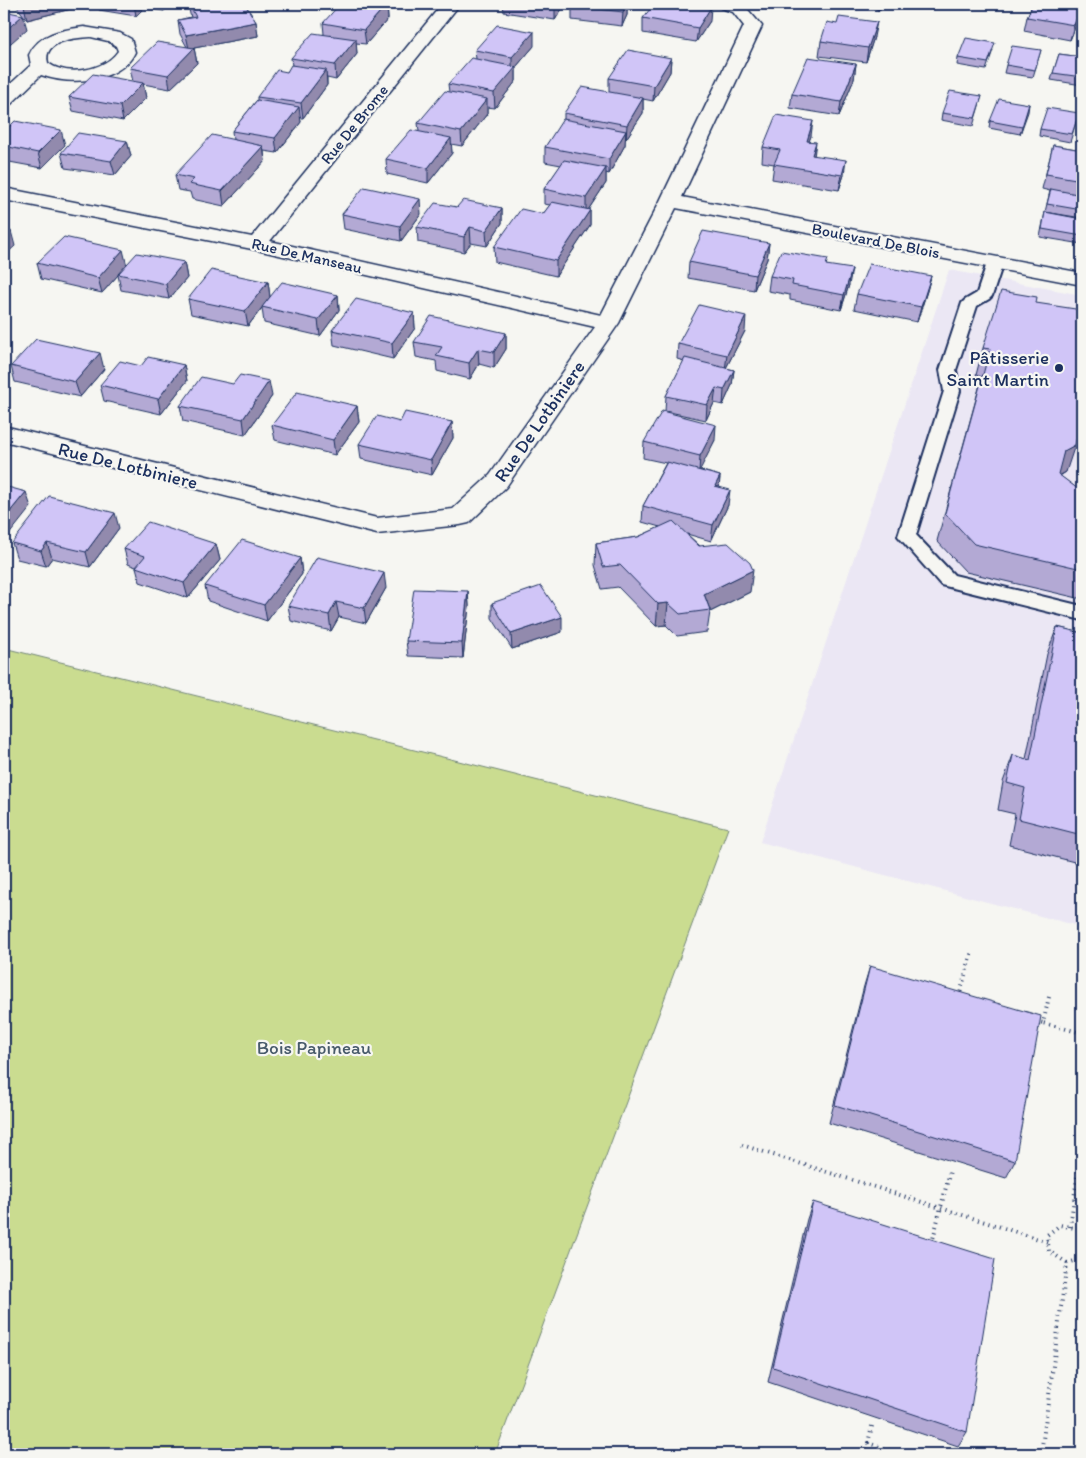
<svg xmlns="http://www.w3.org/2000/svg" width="1086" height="1458" viewBox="0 0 1086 1458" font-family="Itim,sans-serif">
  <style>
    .built { fill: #ebe7f4 }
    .green { fill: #cadc90; stroke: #728677 }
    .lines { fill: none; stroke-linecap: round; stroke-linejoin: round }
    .service-casing { stroke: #1b2f5e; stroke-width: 4 }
    .minor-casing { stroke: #1b2f5e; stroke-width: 3 }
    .path { stroke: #1b2f5e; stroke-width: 4; stroke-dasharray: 1 4.5; stroke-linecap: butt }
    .service { fill: #f6f6f2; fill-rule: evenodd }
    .minor { fill: #f6f6f2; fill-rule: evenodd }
    .wall { fill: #b3a9d4; stroke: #1b2f5e }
    .shaded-wall { fill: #928aad; stroke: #1b2f5e }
    .building { fill: #d0c5f7; stroke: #1b2f5e }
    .poi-dot { fill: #1b2f5e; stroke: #f6f6f2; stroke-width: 2 }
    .labels { text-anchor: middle; stroke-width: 4.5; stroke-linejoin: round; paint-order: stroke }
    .far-street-label { font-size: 16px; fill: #1b2f5e; stroke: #f6f6f2 }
    .poi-label { font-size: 19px; fill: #1b2f5e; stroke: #f6f6f2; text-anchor: end }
    .street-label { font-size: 19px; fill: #1b2f5e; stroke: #f6f6f2 }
    .park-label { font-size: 19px; fill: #475a6a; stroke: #f6f6f2 }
  </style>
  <rect width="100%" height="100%" fill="#f6f6f2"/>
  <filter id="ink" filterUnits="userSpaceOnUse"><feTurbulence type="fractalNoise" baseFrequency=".02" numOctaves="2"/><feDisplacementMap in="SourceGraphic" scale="10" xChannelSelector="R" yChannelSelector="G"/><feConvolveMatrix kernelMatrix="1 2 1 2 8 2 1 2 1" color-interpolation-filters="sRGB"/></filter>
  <g filter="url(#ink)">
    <polygon class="built" points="949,270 1082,295 1082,927 760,842"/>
    <polygon class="green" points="4,648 728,828 495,1454 4,1454"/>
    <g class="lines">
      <defs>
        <polygon id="service" points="995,258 1000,260 1003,263 992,296 989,299 977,306 956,370 960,391 916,535 954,575 1082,606 1082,620 941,585 898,536 944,391 940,370 962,303 965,300 977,293 987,263 990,260"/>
        <g id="minor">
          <polygon points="442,4 460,4 270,241 601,315 660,201 744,26 733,12 721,8 718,4 743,4 762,26 682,197 1082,273 1082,285 676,208 619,323 506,487 469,523 460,525 377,534 4,441 4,426 377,518 453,509 490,475 595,327 257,250 4,200 4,188 252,237"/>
          <path d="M 84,27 L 120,33 L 131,39 L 135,52 C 133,56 130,61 126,64 C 104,84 67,84 41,75 L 11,104 L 4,105 L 4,90 L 31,65 L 29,55 C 39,33 62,30 84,27 ZM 91,37 L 108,41 L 116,46 L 118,51 C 104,71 67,77 48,63 C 42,40 76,38 91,37 Z"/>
        </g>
      </defs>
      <use href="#service" class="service-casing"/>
      <use href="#minor" class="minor-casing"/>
      <g class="path">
        <polyline points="959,997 972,951"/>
        <polyline points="1049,997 1043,1023 1082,1033"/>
        <polyline points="1036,1021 1043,1023"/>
        <polyline points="742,1145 1048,1242"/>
        <polyline points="1070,1227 1082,1143"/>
        <polyline points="932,1243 950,1171"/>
        <polyline points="1067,1263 1049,1251 1047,1235 1060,1225 1079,1229 1082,1233"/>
        <polyline points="1067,1263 1082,1259"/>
        <polyline points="868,1443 872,1426"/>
        <polyline points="865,1454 868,1443 900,1454"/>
        <polyline points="1041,1454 1067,1263"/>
      </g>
      <use href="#service" class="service"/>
      <use href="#minor" class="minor"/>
    </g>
    <g class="wall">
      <polygon points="15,4 74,4 75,8 27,20"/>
      <polygon points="98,4 171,4 164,11 144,8 136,16 99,10"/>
      <polygon points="188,4 245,4 256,22 258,36 194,48 197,63 170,89 143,84 146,98 123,121 73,111 69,97 133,82 130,68 187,47 180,34 178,20 191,17 190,14"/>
      <polygon points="387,4 388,19 366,44 356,43 357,54 336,80 327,78 327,85 303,118 300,118 301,122 277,153 264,151 265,161 224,206 192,199 190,192 178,190 175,175 233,140 232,131 257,100 257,97 287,72 292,66 291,58 324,34 323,23"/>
      <polygon points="503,4 565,4 555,20 504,12"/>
      <polygon points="627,4 627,15 622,26 572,20 572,6"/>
      <polygon points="867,4 892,4 878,10"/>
      <polygon points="1021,4 1082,4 1079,18 1070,40 1024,31 1027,17 1032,5"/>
      <polygon points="643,18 710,21 696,42 643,33"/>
      <polygon points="874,37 866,62 819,56 821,41"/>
      <polygon points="534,46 516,67 516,81 495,108 487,107 487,114 462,146 451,144 452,153 428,183 387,174 386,159 419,131 418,123 449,92 448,84 476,59 475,50"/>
      <polygon points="993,50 986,70 957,65 958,58"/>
      <polygon points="1041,50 1033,77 1004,73 1006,65"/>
      <polygon points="1059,54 1082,57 1082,85 1051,80"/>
      <polygon points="671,58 670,72 653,101 643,99 643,113 626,139 625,139 625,145 609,174 606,173 606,183 588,210 590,210 590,225 556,276 495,262 494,247 543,214 550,205 544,204 544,189 561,165 545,162 545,147 564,120 564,113 609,92 609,78"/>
      <polygon points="856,64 854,79 839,116 790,108 792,94"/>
      <polygon points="982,96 973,126 941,120 942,113"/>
      <polygon points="1029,104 1020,134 989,128 990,121"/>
      <polygon points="1079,113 1070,142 1039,136 1040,129"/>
      <polygon points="4,132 65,145 42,168 4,161"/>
      <polygon points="811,136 809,141 814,156 844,175 839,190 772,179 774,164 762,162 763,147"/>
      <polygon points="127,141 131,156 115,175 65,168 61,153"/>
      <polygon points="1053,145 1082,150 1082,218 1045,212 1050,191 1042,189"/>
      <polygon points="457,207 502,208 502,223 487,246 471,243 464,252 418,242 417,227"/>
      <polygon points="1045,212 1082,219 1082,244 1040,237"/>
      <polygon points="342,214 421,214 401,241 344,229"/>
      <polygon points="769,243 767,259 754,290 688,278 689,262"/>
      <polygon points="184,262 187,278 169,299 121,290 118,275 102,293 41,279 37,263 127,264"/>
      <polygon points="827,265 849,285 841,310 790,300 790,295 768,291 770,276"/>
      <polygon points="931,276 927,291 917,322 854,309 857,294"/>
      <polygon points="268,282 270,297 338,295 339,310 320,336 264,323 262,308 248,326 191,314 188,299"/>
      <polygon points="1036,303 1066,472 1060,476 1082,492 1082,599 966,572 937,541 982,377 976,375 983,348"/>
      <polygon points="414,313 415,328 393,359 334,345 332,330"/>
      <polygon points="745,331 726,368 734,370 732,385 723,405 714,403 706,420 665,411 666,396 684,361 677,359 678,344"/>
      <polygon points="506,333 506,349 494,368 479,364 470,379 437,371 436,361 416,357 414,342"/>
      <polygon points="184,365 187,381 161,414 104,401 100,385 141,366"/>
      <polygon points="11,366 104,369 80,397 15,382"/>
      <polygon points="272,396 245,435 183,421 180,406"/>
      <polygon points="357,406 359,422 335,455 275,440 272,425"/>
      <polygon points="400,422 452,422 453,438 432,475 361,459 359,444"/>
      <polygon points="715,440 699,470 720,476 719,487 728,505 711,541 687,534 750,592 710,612 707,632 677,636 666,625 656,626 618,587 602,589 595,565 596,543 638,537 660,527 642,522 643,506 666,463 643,458 644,442"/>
      <polygon points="119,528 90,567 52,558 46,566 17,559 12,543"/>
      <polygon points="216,544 220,560 188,598 140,582 136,567 128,564 124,549"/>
      <polygon points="300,558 302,574 267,621 208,601 205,586"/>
      <polygon points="386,588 366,623 339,617 331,631 291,621 288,606"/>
      <polygon points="468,591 469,606 463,658 408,656 406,641"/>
      <polygon points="492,603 562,632 512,649 492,618"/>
      <polygon points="1057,627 1082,633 1082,864 1009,845 1015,814 998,810 1003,782 1013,755 1026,759 1047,654"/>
      <polygon points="870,966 1015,1161 1006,1178 829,1123 864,986"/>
      <polygon points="813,1202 967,1432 958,1446 768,1382 807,1219"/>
    </g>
    <g class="shaded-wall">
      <polygon points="31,4 74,4 75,8 27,20 24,5"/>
      <polygon points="134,4 143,4 144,8 136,16"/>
      <polygon points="163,4 171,4 164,11"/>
      <polygon points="387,4 388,19 366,44 364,30"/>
      <polygon points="556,4 565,4 555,20 555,5"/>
      <polygon points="626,4 627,4 627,15 622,26 623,12"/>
      <polygon points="879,4 892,4 878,10"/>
      <polygon points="1082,4 1079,18 1070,40 1074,25"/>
      <polygon points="711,7 710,21 696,42 698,28"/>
      <polygon points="23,15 27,29 4,49 4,32"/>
      <polygon points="256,22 258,36 189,49 186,35"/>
      <polygon points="877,22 874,37 866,62 868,48"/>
      <polygon points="534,32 534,46 516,67 516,81 495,108 494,93 512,71 512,57"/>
      <polygon points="356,39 357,54 336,80 335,65"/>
      <polygon points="194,48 197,63 170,89 168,75"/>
      <polygon points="671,58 670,72 653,101 654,86"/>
      <polygon points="856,64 854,79 839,116 841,102"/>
      <polygon points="326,70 327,85 303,118 301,103"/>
      <polygon points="143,83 146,98 123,121 120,106"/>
      <polygon points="643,98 643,113 626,139 627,125"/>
      <polygon points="487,99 487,114 462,146 461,132"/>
      <polygon points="1029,104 1028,112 1020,134 1022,127"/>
      <polygon points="299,107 301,122 277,153 275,138"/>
      <polygon points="813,121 811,136 804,155 807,141"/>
      <polygon points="61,130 65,145 42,168 38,153"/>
      <polygon points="626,131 625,145 609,174 609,159"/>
      <polygon points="451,138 452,153 428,183 428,168"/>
      <polygon points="127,141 131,156 115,175 111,161"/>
      <polygon points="816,142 814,157 812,155"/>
      <polygon points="263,146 265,161 224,206 222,191"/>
      <polygon points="846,160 844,175 839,190 842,175"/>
      <polygon points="606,168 606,183 586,213 586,198"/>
      <polygon points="420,199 421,214 401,241 400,226"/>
      <polygon points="502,208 502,223 487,246 486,231"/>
      <polygon points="590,210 590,225 556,276 556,261"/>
      <polygon points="470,227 471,243 464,252 464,237"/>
      <polygon points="11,231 15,246 4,256 4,237"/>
      <polygon points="769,243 767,259 754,290 755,275"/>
      <polygon points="123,250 127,266 118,274 118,275 102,293 98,278"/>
      <polygon points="184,262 187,278 169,299 166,284"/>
      <polygon points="852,269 849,285 841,310 844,295"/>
      <polygon points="931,276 927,291 917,322 921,307"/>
      <polygon points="268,282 270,297 248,326 245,311"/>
      <polygon points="338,295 339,310 320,336 318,320"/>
      <polygon points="414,313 415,328 393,359 392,343"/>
      <polygon points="746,316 745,331 725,370 727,355"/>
      <polygon points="506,333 506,349 494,368 494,352"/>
      <polygon points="4,336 8,349 4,353"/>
      <polygon points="478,349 479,364 470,379 469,363"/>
      <polygon points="100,353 104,369 80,397 75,382"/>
      <polygon points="184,365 187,381 161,414 158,399"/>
      <polygon points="734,370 732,385 723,405 724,390"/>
      <polygon points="269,381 272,396 245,435 243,419"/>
      <polygon points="716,388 714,403 706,420 707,405"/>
      <polygon points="357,406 359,422 335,455 333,440"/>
      <polygon points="452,422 453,438 432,475 431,460"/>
      <polygon points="716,425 715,440 699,472 700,456"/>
      <polygon points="1075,445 1066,472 1055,478 1064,451"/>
      <polygon points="720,476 719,491 715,486"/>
      <polygon points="730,490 728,505 711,541 713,525"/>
      <polygon points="26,492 31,507 4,541 4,519"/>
      <polygon points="115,513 119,528 90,567 86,552"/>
      <polygon points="47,543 52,558 46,566 41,551"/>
      <polygon points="216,544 220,560 188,598 184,583"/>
      <polygon points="300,558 302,574 267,621 264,605"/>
      <polygon points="753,570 750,592 710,612 710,610 704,594"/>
      <polygon points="384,573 386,588 366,623 364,608"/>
      <polygon points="468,591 469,606 463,658 462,643"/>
      <polygon points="336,602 339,617 331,631 329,615"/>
      <polygon points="668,603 666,625 656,626 658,604"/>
      <polygon points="562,617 562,632 512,649 511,634"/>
    </g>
    <g class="building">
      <polygon points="189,4 245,4 256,22 186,35 178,20 196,17"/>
      <polygon points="340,4 387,4 364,30 323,23"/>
      <polygon points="545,4 556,4 555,5"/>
      <polygon points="573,4 626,4 623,12 572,6"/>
      <polygon points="654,4 691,4 711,7 698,28 643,18"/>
      <polygon points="1033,4 1082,4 1074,25 1027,17"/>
      <polygon points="4,11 23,15 4,32"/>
      <polygon points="839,17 877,22 868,48 821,41 827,22 837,24"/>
      <polygon points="497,25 534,32 512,57 475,50"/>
      <polygon points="313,33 356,39 335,65 291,58"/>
      <polygon points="966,38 995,43 988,63 958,58"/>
      <polygon points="157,42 194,48 168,75 130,68"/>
      <polygon points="1012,46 1041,50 1035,70 1006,65"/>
      <polygon points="628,50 671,58 654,86 609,78"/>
      <polygon points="1059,54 1082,57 1082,77 1053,73"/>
      <polygon points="808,57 856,64 841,102 792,94"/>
      <polygon points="471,58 516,67 494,93 448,84"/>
      <polygon points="291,65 326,70 301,103 257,97 277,70 287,72"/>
      <polygon points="93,74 143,83 120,106 69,97"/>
      <polygon points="582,87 643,98 627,125 564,113"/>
      <polygon points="445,91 487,99 461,132 418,123"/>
      <polygon points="950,91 982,96 975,118 942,113"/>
      <polygon points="999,99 1029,104 1022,127 990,121"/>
      <polygon points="257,100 299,107 275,138 232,131"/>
      <polygon points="1047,108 1079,113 1072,134 1040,129"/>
      <polygon points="776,115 813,121 807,141 816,142 812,155 846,160 842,175 774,164 780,150 763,147"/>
      <polygon points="563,119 626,131 609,159 545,147"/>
      <polygon points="15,121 61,130 38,153 4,146 4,132"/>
      <polygon points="411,130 451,138 428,168 386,159"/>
      <polygon points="78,133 127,141 111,161 61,153"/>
      <polygon points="212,135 263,146 222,191 189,184 194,179 175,175"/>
      <polygon points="1053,145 1082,150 1082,180 1046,174"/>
      <polygon points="564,160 606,168 586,198 544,189"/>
      <polygon points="364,187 420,199 400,226 342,214"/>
      <polygon points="1051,189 1082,195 1082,210 1047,204"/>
      <polygon points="463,200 502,208 486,231 470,227 464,237 417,227 435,203 457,207"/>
      <polygon points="552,202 590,210 556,261 494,247 521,209 543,214"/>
      <polygon points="1045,212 1082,219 1082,236 1042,229"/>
      <polygon points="4,229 11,231 4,237"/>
      <polygon points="703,231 769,243 755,275 689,262"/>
      <polygon points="64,237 123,250 98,278 37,263"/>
      <polygon points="781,251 828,259 826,265 852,269 844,295 792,285 793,280 770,276"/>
      <polygon points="137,253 184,262 166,284 118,274"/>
      <polygon points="869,264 931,276 921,307 857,294"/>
      <polygon points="211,270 268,282 245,311 188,299"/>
      <polygon points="282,282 338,295 318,320 262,307"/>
      <polygon points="1001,291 1037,297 1036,303 1082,310 1082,414 1075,445 1064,451 1058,474 1082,492 1082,569 974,544 945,513 990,349 983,348"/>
      <polygon points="356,299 414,313 392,343 332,330"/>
      <polygon points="699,305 746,316 727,355 678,344"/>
      <polygon points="431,316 506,333 494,352 478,349 469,363 436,356 442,347 414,342"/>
      <polygon points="36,339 100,353 75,382 11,366"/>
      <polygon points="148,357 184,365 158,399 100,385 120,361 141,366"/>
      <polygon points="685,358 734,370 724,390 716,388 707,405 666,396"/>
      <polygon points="240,375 269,381 243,419 180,406 201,377 233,384"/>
      <polygon points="297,392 357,406 333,440 272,425"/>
      <polygon points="662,411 716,425 700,456 644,442"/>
      <polygon points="405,412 452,422 431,460 359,444 377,416 400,422"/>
      <polygon points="667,462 720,476 715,486 730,490 713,525 643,506"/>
      <polygon points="4,486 26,492 4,519"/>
      <polygon points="49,496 115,513 86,552 47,543 41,551 12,543"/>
      <polygon points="673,521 699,546 728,543 750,563 753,570 704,594 710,610 680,614 668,603 658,604 620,565 603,567 596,543 638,537"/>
      <polygon points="148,522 216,544 184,583 136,567 145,556 124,549"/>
      <polygon points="242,540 300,558 264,605 205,586"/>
      <polygon points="317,557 384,573 364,608 336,602 329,615 288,606"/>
      <polygon points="541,586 562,617 511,634 492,603"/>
      <polygon points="414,589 468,591 462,643 406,641"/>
      <polygon points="1057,627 1082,633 1082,835 1019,819 1025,788 1007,783 1013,755 1030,760"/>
      <polygon points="870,966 1041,1016 1015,1161 835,1105"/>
      <polygon points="813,1202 995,1259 967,1432 773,1367"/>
    </g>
  </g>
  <circle class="poi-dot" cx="1059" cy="368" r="5"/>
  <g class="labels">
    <g class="far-street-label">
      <text transform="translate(354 124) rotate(-51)" y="6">Rue De Brome</text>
      <text transform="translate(876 240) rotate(11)" y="6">Boulevard De Blois</text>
      <text transform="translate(307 255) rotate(13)" y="6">Rue De Manseau</text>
    </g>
    <g class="poi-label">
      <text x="1049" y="364">Pâtisserie<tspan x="1049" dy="22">Saint Martin</tspan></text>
    </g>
    <g class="street-label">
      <text transform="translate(539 421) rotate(-55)" y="7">Rue De Lotbiniere</text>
      <text transform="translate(128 465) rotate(14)" y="7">Rue De Lotbiniere</text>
    </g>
    <g class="park-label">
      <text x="314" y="1054">Bois Papineau</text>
    </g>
  </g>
  <rect width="1086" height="1458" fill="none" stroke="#f6f6f2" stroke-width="20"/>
  <rect x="10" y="10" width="1066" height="1438" fill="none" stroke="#1b2f5e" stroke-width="2" filter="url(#ink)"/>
</svg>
